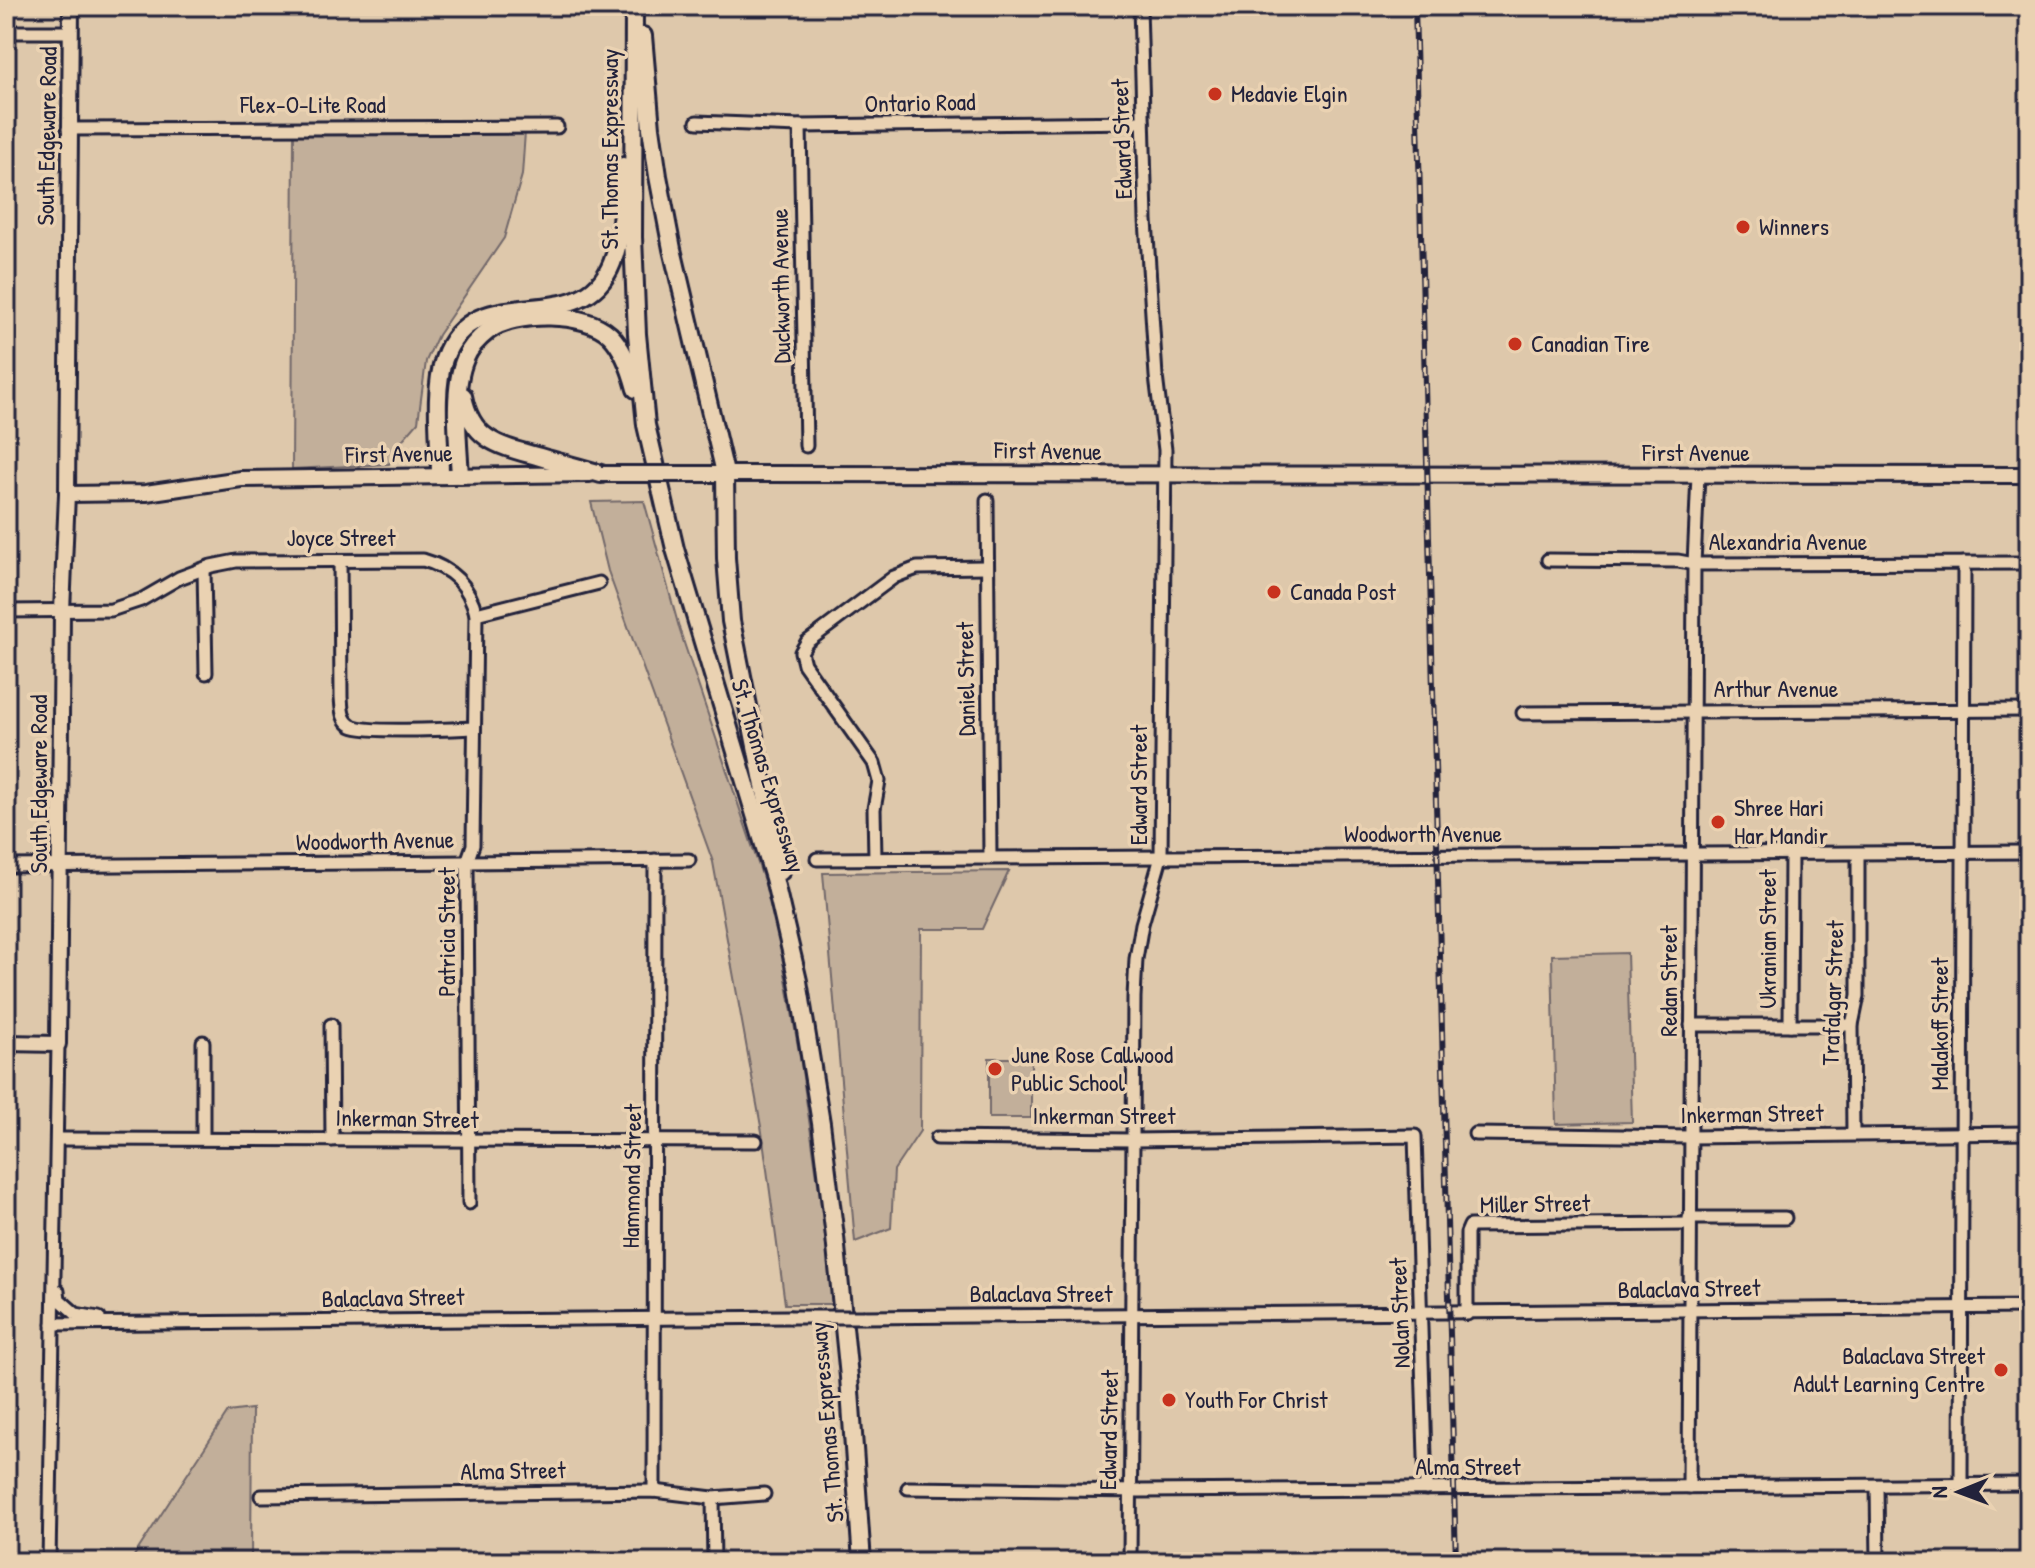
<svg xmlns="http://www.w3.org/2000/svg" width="2035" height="1568" viewBox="0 0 2035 1568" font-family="'Patrick Hand',sans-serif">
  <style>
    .green { fill: #c2af9a; stroke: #72686a; stroke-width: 2 }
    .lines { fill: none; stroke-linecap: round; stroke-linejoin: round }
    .minor-casing { stroke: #22223b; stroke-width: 17 }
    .major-casing { stroke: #22223b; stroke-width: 20 }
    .highway-casing { stroke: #22223b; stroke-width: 22 }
    .minor { stroke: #ead2b2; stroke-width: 11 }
    .major { stroke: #ead2b2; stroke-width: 14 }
    .highway { stroke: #ead2b2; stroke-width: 16 }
    .rail-casing { stroke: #22223b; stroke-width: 6 }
    .rail { stroke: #ead2b2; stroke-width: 3; stroke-dasharray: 9; stroke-linecap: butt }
    .minor-bridge-casing { stroke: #22223b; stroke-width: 17; stroke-linecap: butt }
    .major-bridge-casing { stroke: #22223b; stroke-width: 20; stroke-linecap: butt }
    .minor-bridge { stroke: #ead2b2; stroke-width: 11 }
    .major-bridge { stroke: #ead2b2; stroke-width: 14 }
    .poi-dot { fill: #c8321e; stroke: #ead2b2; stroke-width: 3 }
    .labels { text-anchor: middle; stroke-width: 7; stroke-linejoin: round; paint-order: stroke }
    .poi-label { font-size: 24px; fill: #22223b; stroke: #ead2b2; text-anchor: start }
    .street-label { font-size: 24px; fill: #22223b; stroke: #ead2b2 }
  </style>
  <rect width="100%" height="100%" fill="#dec8ab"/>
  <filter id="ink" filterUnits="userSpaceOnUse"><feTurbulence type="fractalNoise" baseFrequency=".0125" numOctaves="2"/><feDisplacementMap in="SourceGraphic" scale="16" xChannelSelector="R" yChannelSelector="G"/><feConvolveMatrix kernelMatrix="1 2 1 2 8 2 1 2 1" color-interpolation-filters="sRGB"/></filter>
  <g filter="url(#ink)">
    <g class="green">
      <polygon points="525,132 522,175 504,238 438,335 426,361 418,422 397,446 389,464 292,469 294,134"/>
      <polygon points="644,501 680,631 774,911 801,1063 835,1304 785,1304 762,1132 713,862 608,571 591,502"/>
      <polygon points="1009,871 982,929 921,929 920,1131 894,1170 891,1228 855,1242 823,873"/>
      <polygon points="1627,953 1632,1122 1556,1124 1552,955"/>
      <rect x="989" y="1058" width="42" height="60"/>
      <polygon points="252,1409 251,1562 130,1562 228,1412"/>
    </g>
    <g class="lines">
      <defs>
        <g id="minor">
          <polyline points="6,32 70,32"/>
          <polyline points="697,122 800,126 1143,122"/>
          <polyline points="800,126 806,446"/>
          <polyline points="68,129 557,127"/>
          <polyline points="987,500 990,857"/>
          <polyline points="1548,560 1678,561 1694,564 2029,563"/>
          <path d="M 340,561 L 341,697 C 342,708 341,720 352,726 C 366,733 453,729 474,728"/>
          <polyline points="204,569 206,673"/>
          <path d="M 6,611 L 111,610 L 141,600 L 179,578 L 211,566 L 236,561 L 423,560 C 452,568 469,585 476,614 L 473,845 L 467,862 L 469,1203"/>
          <polyline points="476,614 599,583"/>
          <polyline points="1523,713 2029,710"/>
          <polyline points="875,858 874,809 879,781 874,763 804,664 801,652 807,642 894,577 917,568 986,567"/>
          <polyline points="817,859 2029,852"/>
          <polyline points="6,866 689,860"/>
          <polyline points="331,1025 332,1140"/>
          <polyline points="1691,1025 1852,1025"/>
          <polyline points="1790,1025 1791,854"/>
          <polyline points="1475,1134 1690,1137 2029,1133"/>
          <polyline points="1853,1134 1852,1025 1858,996 1858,854"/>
          <polyline points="203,1138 203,1042"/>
          <polyline points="937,1138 1133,1140 1415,1136 1426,1489"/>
          <polyline points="58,1139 756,1141"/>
          <polyline points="1689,1218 1785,1218"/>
          <polyline points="58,1291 59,1299 76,1314 99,1318"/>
          <polyline points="1467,1314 1467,1233 1470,1226 1689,1224"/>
          <polyline points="864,1317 2029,1307"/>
          <polyline points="53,1324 790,1317"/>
          <polyline points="1961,1485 1964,563"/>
          <polyline points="1877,1486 1878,1562"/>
          <polyline points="1689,1487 1694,564 1698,475"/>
          <polyline points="908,1488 1140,1491 2029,1484"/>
          <polyline points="654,1491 655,860"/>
          <polyline points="261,1496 654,1491 713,1498 764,1494"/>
          <polyline points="713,1498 714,1562"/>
          <polyline points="49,1562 58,1044"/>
          <polyline points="1130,1562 1134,997 1136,959 1142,924 1161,857 1165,450 1156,376 1146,220 1140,6"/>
        </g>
        <g id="major">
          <polyline points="684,474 2029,475"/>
          <polyline points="67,494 146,493 241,479 590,474"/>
          <polyline points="6,1043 58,1044 62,611 67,494 71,6"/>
        </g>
        <g id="highway">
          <polyline points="634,6 633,237 637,334 646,425 675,549 774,878 798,981 821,1123 835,1237 849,1377 862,1562"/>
          <polyline points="643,36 651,128 658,176 672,249 725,473 726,558 731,621 781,871"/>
          <path d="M 463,396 C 472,442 501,446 540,457 C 561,463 581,468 601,474"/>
          <path d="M 440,475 C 440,441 433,391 444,359 C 474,273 581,342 612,263 C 624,233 622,198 623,166"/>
          <path d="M 460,475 C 458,442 452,389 465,359 C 469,349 479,338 488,331 C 515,311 585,311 610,335 C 624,349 631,370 636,389"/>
        </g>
      </defs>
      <use href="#minor" class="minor-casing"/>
      <use href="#major" class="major-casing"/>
      <use href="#highway" class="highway-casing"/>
      <use href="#minor" class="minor"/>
      <use href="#major" class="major"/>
      <use href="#highway" class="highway"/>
      <defs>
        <polyline id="rail" points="1415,6 1456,1562"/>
      </defs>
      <use href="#rail" class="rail-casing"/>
      <use href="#rail" class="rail"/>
      <defs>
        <polyline id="minor-bridge" points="790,1317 864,1317"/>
        <polyline id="major-bridge" points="601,474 684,474"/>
      </defs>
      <use href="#minor-bridge" class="minor-bridge-casing"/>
      <use href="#major-bridge" class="major-bridge-casing"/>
      <use href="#minor-bridge" class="minor-bridge"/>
      <use href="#major-bridge" class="major-bridge"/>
    </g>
  </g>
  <g class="poi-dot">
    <circle cx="1215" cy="94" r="8"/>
    <circle cx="1743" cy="227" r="8"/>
    <circle cx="1515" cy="344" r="8"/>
    <circle cx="1274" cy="592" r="8"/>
    <circle cx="1718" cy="822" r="8"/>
    <circle cx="995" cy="1069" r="8"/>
    <circle cx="2001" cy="1370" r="8"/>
    <circle cx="1169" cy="1400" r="8"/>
  </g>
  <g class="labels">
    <g class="poi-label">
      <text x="1231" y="102">Medavie Elgin</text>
      <text x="1759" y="235">Winners</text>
      <text x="1531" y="352">Canadian Tire</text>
      <text x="1290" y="600">Canada Post</text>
      <text x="1734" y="816">Shree Hari<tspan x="1734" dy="28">Har Mandir</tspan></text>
      <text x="1011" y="1063">June Rose Callwood<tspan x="1011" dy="28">Public School</tspan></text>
      <text x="1985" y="1364" text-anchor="end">Balaclava Street<tspan x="1985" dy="28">Adult Learning Centre</tspan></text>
      <text x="1185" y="1408">Youth For Christ</text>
    </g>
    <g class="street-label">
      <text transform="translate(920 103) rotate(-1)" y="8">Ontario Road</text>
      <text x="313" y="113">Flex-O-Lite Road</text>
      <text transform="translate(47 136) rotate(-89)" y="8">South Edgeware Road</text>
      <text transform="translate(1122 139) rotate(-92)" y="8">Edward Street</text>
      <text transform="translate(610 149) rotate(-90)" y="8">St. Thomas Expressway</text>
      <text transform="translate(781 286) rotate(-91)" y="8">Duckworth Avenue</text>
      <text transform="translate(1048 451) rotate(1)" y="8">First Avenue</text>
      <text x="1696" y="461">First Avenue</text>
      <text transform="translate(399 454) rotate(-1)" y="8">First Avenue</text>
      <text x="341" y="546">Joyce Street</text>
      <text x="1788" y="550">Alexandria Avenue</text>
      <text transform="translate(966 679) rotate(-91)" y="8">Daniel Street</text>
      <text x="1776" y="697">Arthur Avenue</text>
      <text transform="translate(768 776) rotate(73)" y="8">St. Thomas Expressway</text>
      <text transform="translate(39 784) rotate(-90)" y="8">South Edgeware Road</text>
      <text transform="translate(1139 785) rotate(-90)" y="8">Edward Street</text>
      <text x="1423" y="842">Woodworth Avenue</text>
      <text transform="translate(375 841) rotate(-1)" y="8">Woodworth Avenue</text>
      <text transform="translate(447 932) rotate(-90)" y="8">Patricia Street</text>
      <text transform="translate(1768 939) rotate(-90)" y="8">Ukranian Street</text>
      <text transform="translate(1669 981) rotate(-90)" y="8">Redan Street</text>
      <text transform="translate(1833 993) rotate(-88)" y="8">Trafalgar Street</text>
      <text transform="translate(1940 1024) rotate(-90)" y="8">Malakoff Street</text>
      <text transform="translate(1752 1114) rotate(-1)" y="8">Inkerman Street</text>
      <text x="1104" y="1124">Inkerman Street</text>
      <text transform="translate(407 1119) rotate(1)" y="8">Inkerman Street</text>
      <text transform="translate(632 1176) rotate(-89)" y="8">Hammond Street</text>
      <text transform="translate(1535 1204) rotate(-1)" y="8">Miller Street</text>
      <text transform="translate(1689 1289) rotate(-1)" y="8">Balaclava Street</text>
      <text x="1041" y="1302">Balaclava Street</text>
      <text transform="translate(393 1298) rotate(-1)" y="8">Balaclava Street</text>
      <text transform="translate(1400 1313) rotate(-92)" y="8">Nolan Street</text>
      <text transform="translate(827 1422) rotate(-95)" y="8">St. Thomas Expressway</text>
      <text transform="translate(1109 1430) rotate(-89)" y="8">Edward Street</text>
      <text x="1468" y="1475">Alma Street</text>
      <text transform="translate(513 1471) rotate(-1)" y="8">Alma Street</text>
    </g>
  </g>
  <rect width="2035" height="1568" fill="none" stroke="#ead2b2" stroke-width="32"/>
  <rect x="16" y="16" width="2003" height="1536" fill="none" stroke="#22223b" stroke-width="3" filter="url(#ink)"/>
  <g transform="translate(1959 1492) rotate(269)" stroke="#ead2b2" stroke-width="6" paint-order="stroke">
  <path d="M0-6L14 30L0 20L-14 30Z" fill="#22223b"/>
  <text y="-12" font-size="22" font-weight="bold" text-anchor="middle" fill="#22223b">N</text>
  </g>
</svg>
